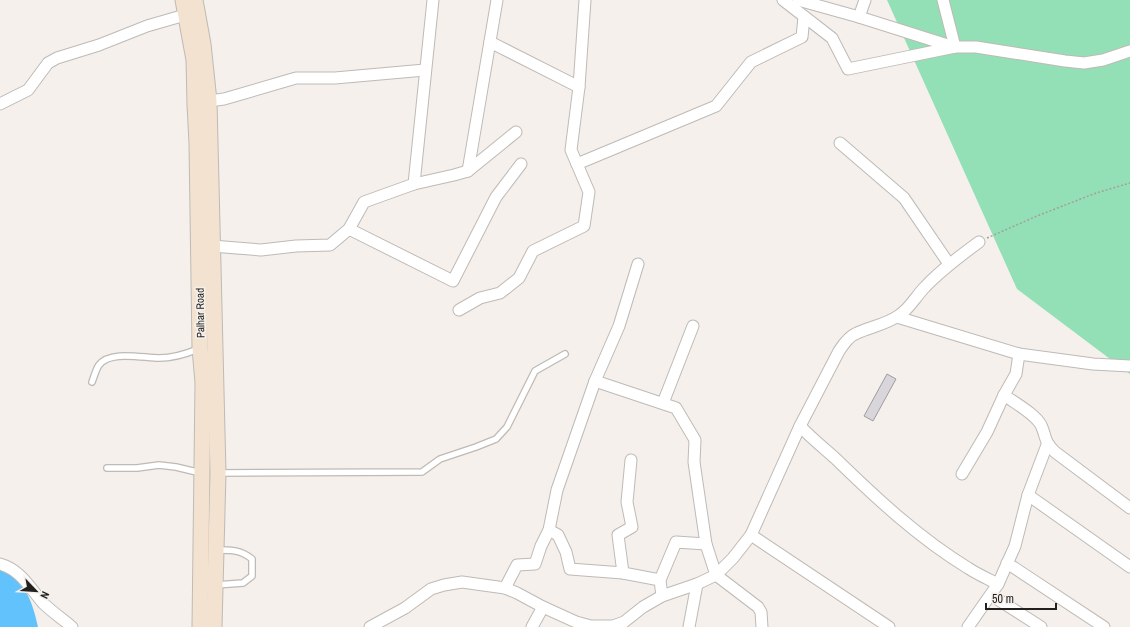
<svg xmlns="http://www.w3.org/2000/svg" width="1130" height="627" viewBox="0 0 1130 627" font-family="'Archivo Narrow',sans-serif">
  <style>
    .green { fill: #93e0b6 }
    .water { fill: #62c2fc }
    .building { fill: #d8d6db; stroke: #9d9ca1 }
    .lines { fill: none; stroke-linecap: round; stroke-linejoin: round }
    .service-casing { stroke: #bebab6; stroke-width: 8 }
    .minor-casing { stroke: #bebab6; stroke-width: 13 }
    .secondary-casing { stroke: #bebab6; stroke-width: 17 }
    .path { stroke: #a3a09d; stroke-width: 1.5; stroke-dasharray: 2 2; stroke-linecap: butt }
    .service { stroke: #fff; stroke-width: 5.5 }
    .minor { stroke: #fff; stroke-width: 11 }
    .secondary { stroke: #f3e2d0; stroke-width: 15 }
    .labels { text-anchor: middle; stroke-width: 3.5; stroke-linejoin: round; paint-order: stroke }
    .street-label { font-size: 11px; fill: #21201e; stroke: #f5f0ec }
  </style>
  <rect width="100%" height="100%" fill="#f5f0ec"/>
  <polygon class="green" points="887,0 1130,0 1130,374 1017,289"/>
  <path class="water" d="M 0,570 C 26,581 32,601 38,627 L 0,627 Z"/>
  <polygon class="building" points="887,374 896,379 873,421 864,416"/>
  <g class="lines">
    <defs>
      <g id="service">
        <path d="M 92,382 C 94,377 96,369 99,365 C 110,350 143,358 159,358 C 173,358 186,354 198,349"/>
        <polyline points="107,468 137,468 159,465 176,467 201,473"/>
        <polyline points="219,473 422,472 440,459 476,447 496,439 507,427 535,371 565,354"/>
        <path d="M 216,585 L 243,583 L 252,576 L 252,559 C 241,550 232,550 218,550"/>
      </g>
      <g id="minor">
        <polyline points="783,0 832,38 848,69 955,47 976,47 1065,61 1084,63 1103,60 1130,51"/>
        <polyline points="798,0 859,17 954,47"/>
        <polyline points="943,0 955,47"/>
        <polyline points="859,17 865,0"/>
        <polyline points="490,42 579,87"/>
        <polyline points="209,101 224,99 296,78 335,78 425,70"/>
        <polyline points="0,104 28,90 48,63 57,58 99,45 147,26 185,15"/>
        <polyline points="840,143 904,198 949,264"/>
        <polyline points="577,164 716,106 751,62 802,37 804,17"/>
        <polyline points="468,171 497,0"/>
        <polyline points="414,184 433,0"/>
        <polyline points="349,229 453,281 496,197 521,164"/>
        <polyline points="212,246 261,250 296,246 330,245 349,229 364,202 414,184 454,175 468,171 516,132"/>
        <polyline points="459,310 480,298 500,293 519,278 533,251 584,226 589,192 571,150 579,87 585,0"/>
        <polyline points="897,317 1019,354 1093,364 1130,366"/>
        <path d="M 1019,354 L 1016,374 L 1004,395 C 1015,403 1035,414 1041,425 C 1047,438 1043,440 1055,452 L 1130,508"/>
        <polyline points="595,381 676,408 695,440 694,462 706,544 716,575 758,607 761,612 762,627"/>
        <polyline points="663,403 693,326"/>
        <path d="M 800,426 C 811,438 824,448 836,459 C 877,499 919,538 968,568 C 977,574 988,579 998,584"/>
        <polyline points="962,474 987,432 1004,395"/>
        <polyline points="1028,495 1130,567"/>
        <polyline points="549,530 558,535 566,552 570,569 623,573 660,580"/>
        <polyline points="751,535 889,627"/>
        <polyline points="1007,563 1104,627"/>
        <path d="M 0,564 C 21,570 30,588 43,603 C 52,612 63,619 72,627"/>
        <polyline points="623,573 618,535 632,527 627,502 631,460"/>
        <polyline points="505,588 517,565 535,564 541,546 549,530 557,490 595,381 619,326 638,264"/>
        <polyline points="991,595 1041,627"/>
        <polyline points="662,596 660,580 676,542 706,544"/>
        <path d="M 370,627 L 405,608 L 431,589 L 444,585 L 462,582 L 505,588 L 517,593 L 543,607 L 576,622 L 591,626 L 613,626 L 624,622 L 643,607 L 662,596 L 697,584 L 716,575 L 733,558 L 751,535 L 800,426 L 839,351 C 843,345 848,337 855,334 C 869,327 885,325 898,316 C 910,309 915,297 925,287 C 941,270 960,256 979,242"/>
        <polyline points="532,627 543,607"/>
        <polyline points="689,627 697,584"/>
        <polyline points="968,627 998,584 1015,546 1028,495 1047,445"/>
      </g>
      <g id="secondary">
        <polyline points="183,0 194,60 195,105 197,143 200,348 203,383 200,627"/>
        <polyline points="195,0 203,44 209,101 218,473 214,627"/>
      </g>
    </defs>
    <use href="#service" class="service-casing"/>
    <use href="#minor" class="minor-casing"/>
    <use href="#secondary" class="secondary-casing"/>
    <polyline class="path" points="987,238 1037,216 1096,193 1130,183"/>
    <use href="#service" class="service"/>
    <use href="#minor" class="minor"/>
    <use href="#secondary" class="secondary"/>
  </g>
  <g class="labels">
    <g class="street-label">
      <text transform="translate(200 313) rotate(-91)" y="4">Palhar Road</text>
    </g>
  </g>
  <g transform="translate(36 591) rotate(115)" stroke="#f5f0ec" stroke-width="3" paint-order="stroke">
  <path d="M0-3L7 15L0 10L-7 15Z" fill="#21201e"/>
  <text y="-6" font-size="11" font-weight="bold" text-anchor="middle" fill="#21201e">N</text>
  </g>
  <path d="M986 603v6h70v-6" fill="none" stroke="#21201e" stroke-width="2"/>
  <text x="992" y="603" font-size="12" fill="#21201e" stroke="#f5f0ec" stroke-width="3" paint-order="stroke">50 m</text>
</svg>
